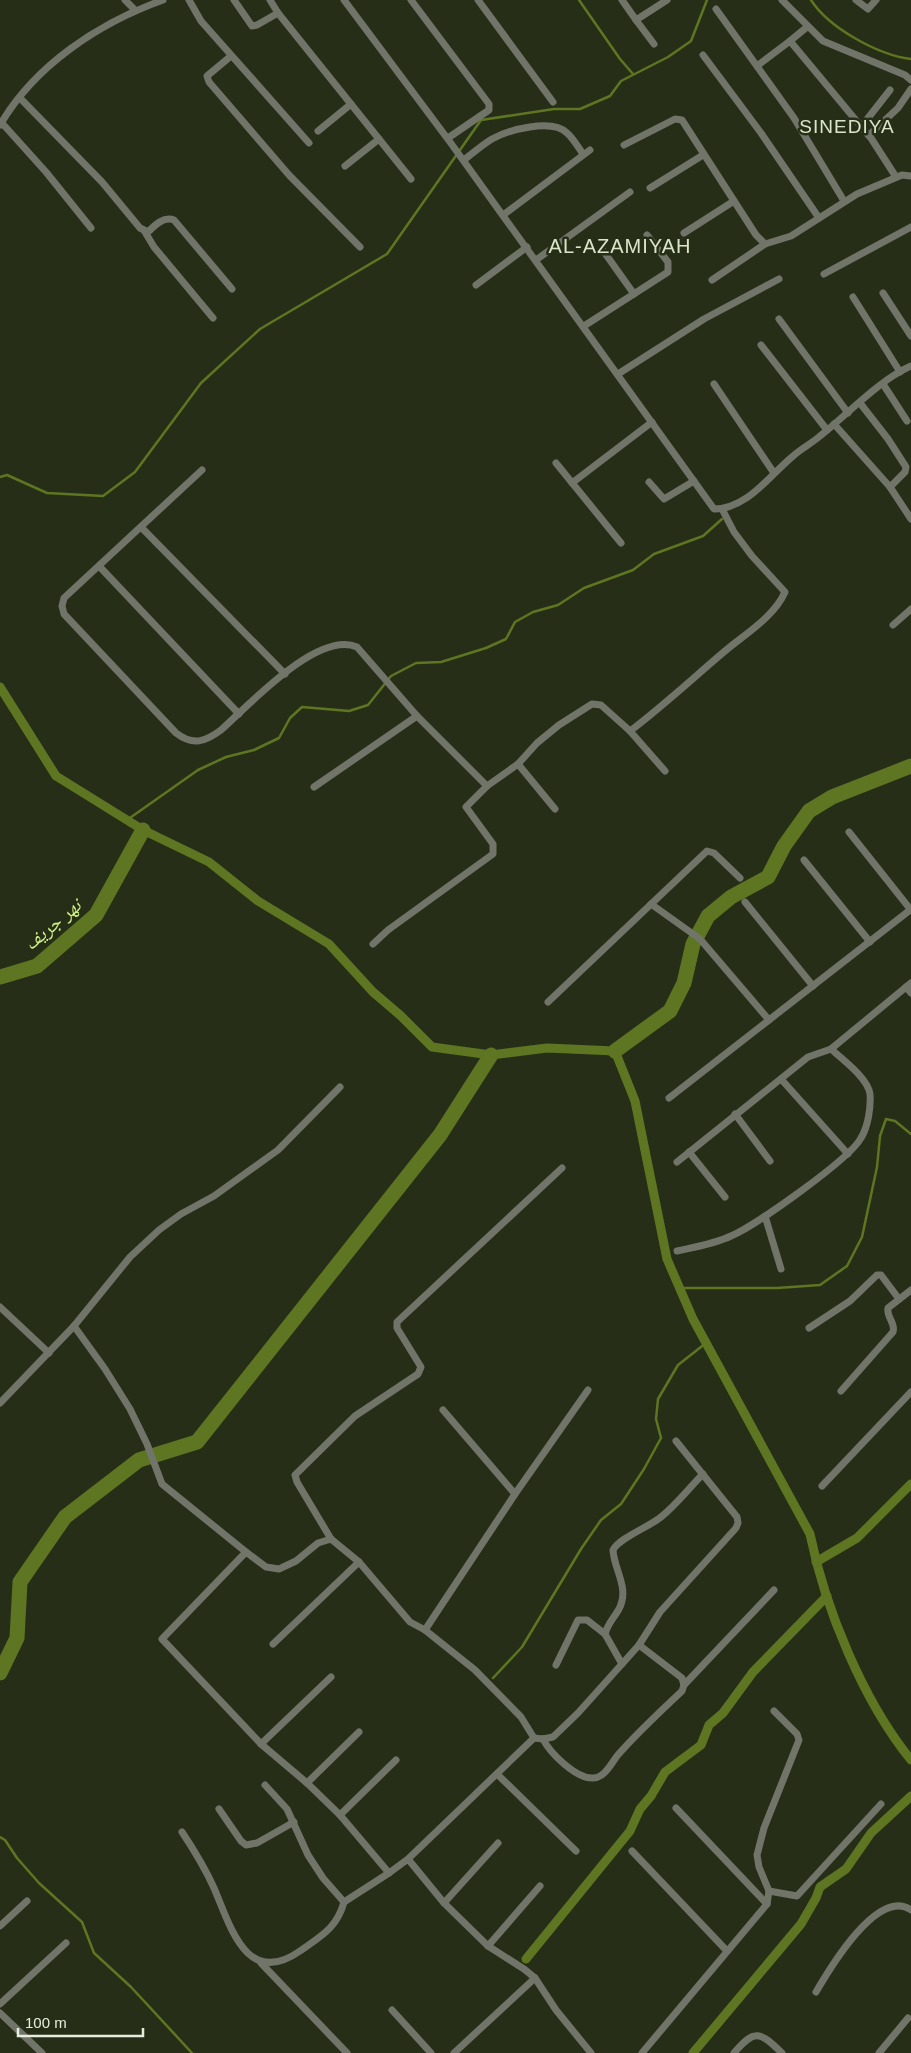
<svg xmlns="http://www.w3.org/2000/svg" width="911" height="2053" viewBox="0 0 911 2053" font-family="Arial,'Noto Naskh Arabic',sans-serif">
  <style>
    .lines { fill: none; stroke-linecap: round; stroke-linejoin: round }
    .stream { stroke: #5e7521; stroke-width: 2.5 }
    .canal { stroke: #5e7521; stroke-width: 9 }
    .river { stroke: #5e7521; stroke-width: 15 }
    .street { stroke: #717569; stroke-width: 7 }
    .labels { text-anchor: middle; stroke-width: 5; stroke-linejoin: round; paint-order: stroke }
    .neighbourhood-label { font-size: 19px; letter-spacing: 1px; fill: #dae5c8; stroke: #272e17 }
    .water-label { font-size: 19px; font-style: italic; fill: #d0f385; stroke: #272e17 }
    .quarter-label { font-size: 20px; letter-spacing: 1px; fill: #dae5c8; stroke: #272e17 }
  </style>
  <rect width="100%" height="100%" fill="#272e17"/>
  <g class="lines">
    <g class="stream">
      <polyline points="579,0 620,59 633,74"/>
      <path d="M 811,0 C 829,28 878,55 911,59"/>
      <polyline points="0,477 7,475 47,493 103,496 135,472 201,383 260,329 387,254 481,120 554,109 580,109 610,96 621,81 668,57 691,41 707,0"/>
      <polyline points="127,820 198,770 226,757 254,750 279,738 290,718 302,707 349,711 368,705 391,676 416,663 441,662 486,648 506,639 515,622 533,612 558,605 584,588 633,570 654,554 703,536 722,519"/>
      <polyline points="680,1288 777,1288 820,1285 847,1266 862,1237 877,1167 880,1136 886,1119 895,1121 911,1134"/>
      <polyline points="493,1678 522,1647 581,1549 601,1520 621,1504 644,1469 661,1438 656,1419 658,1399 678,1365 706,1343"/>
      <polyline points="0,1837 5,1840 17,1858 39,1883 82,1922 94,1953 131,1987 192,2053"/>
    </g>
    <g class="canal">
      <path d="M 0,687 L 56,776 L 143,830 L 209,862 L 258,901 L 329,944 L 373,992 L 401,1016 L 432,1047 L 491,1055 L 547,1048 L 615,1051 L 635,1101 L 667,1259 L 693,1319 L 810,1534 C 825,1608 863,1701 911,1760"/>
      <polyline points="816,1562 857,1538 911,1484"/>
      <polyline points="526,1959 630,1831 640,1809 651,1796 665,1772 701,1745 709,1725 723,1713 753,1672 827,1596"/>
      <polyline points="693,2053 801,1924 816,1898 820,1887 846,1869 871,1833 911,1796"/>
    </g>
    <g class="river">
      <polyline points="0,977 37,966 96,915 143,830"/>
      <polyline points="615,1051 670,1011 684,983 693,944 708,916 731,897 768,877 784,846 809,811 832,797 911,766"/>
      <polyline points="0,1673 17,1638 20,1582 65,1517 139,1460 197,1442 440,1135 491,1055"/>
    </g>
    <g class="street">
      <polyline points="125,0 135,10"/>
      <polyline points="189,0 201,21 309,143"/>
      <polyline points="234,0 252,26 257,25 278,13"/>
      <polyline points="270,0 278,13 411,179"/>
      <path d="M 344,0 L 450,142 L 714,509 C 747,509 769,476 792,457 C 800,449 811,444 820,436 C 847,415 879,380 911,366"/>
      <polyline points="411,0 489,104 489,110 448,138"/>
      <polyline points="478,0 553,102"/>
      <polyline points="622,0 636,20 667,0"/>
      <polyline points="782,0 823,41 905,75 911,80"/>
      <polyline points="856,0 868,9 876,0"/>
      <polyline points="716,9 794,118 844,201"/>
      <polyline points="636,20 654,44"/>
      <polyline points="790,41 807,27"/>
      <polyline points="703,55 761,133 819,218"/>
      <polyline points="231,56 207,76 209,82 289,175 360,247"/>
      <polyline points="757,66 790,41 869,136"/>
      <path d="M 20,98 L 102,182 L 140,228 L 148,232 C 155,225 164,216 174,220 L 232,289"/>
      <polyline points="1,122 46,172 91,228"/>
      <path d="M 0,125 C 35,65 99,23 163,0"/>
      <polyline points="861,127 890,90"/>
      <polyline points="318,131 351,104"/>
      <polyline points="624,145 675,119 682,120 756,235 765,244 791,236 857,194 902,175 911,176"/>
      <path d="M 464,160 C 473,153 482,145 492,139 C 508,130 552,118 567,133 C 573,138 578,147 583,154"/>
      <polyline points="345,166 379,139"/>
      <polyline points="896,177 869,135 898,108 911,89"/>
      <polyline points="650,188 703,155"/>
      <polyline points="503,215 590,150"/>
      <polyline points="145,232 154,247 213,318"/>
      <polyline points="684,233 734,201"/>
      <polyline points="602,249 634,294"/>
      <polyline points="536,260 630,192"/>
      <polyline points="824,274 911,227"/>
      <polyline points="712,280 765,244"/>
      <polyline points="476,285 527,247"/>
      <polyline points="883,293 911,336"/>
      <polyline points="853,297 900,372"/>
      <polyline points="779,319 848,413"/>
      <polyline points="584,326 668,272 668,262 647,235"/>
      <polyline points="761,345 827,430"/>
      <polyline points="618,374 704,319 779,279"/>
      <polyline points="714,384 774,473"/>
      <polyline points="883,384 907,421"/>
      <polyline points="860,403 888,439 906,467 905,472 890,487"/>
      <polyline points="834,424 890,487 911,519"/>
      <polyline points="556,463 621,543"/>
      <path d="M 202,470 L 64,598 L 62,606 L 64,614 L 176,733 C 193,746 205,742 221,730 C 249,705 318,630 357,647 L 417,716 L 487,786"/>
      <polyline points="649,482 664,499 694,481"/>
      <polyline points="572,483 652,422"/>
      <polyline points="141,527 285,674"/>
      <polyline points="99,566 239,714"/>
      <polyline points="893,625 911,609"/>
      <polyline points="518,764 555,809"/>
      <path d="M 665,771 L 630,731 C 663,706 693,678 725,651 C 745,634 774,617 785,592 L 752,556 L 734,532 L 722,509"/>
      <polyline points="314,787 417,716"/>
      <polyline points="849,832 911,910"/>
      <polyline points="804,860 870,942"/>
      <polyline points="745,902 813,986"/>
      <polyline points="651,904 700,939 769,1020"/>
      <polyline points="373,944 388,930 493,854 493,844 466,807 487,786 518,764 537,743 559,725 592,704 601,705 630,731"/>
      <polyline points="906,987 911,993"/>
      <polyline points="548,1002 707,851 714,853 740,878"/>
      <polyline points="781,1079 848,1154"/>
      <polyline points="669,1098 910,910"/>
      <polyline points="735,1114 770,1161"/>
      <polyline points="689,1152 725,1197"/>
      <polyline points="677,1162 808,1057 831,1049 911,983"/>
      <polyline points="765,1216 781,1269"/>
      <path d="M 677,1251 C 695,1247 714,1244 731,1236 C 755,1226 850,1159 861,1138 C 868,1127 871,1107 870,1094 C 868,1078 842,1059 831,1049"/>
      <polyline points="0,1307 49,1353"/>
      <polyline points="74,1326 130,1257 159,1230 181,1214 214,1196 278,1150 340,1087"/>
      <polyline points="809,1328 850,1301 877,1275 881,1275 899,1299"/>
      <path d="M 841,1391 L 893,1332 C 896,1323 886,1317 888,1308 L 911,1290"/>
      <polyline points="0,1403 74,1326 105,1369 130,1409 147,1444 162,1484 246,1552"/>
      <polyline points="443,1410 515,1494"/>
      <polyline points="822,1486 911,1392"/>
      <polyline points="331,1539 297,1482 295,1475 355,1416 418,1374 421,1367 397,1328 397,1322 562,1168"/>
      <polyline points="425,1630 515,1494 588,1390"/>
      <polyline points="273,1644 359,1562"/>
      <path d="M 622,1664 L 605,1634 C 608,1623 614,1618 619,1609 C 630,1588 614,1570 613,1550 C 619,1538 649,1527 661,1517 C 676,1505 689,1488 703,1474"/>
      <polyline points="556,1665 578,1620 587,1620 605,1634"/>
      <polyline points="684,1685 774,1590"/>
      <polyline points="534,1738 543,1739 553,1737 578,1713 639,1645 660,1612 736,1528 738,1523 737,1517 676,1441"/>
      <path d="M 543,1739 C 550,1753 576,1779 593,1778 C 604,1778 611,1764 617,1756 C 637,1733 660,1712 682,1691 L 684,1685 L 682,1678 L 639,1645"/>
      <polyline points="261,1744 331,1677"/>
      <polyline points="497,1774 576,1851"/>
      <polyline points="307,1783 359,1732"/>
      <polyline points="265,1785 287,1809 308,1855 323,1878 344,1902"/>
      <polyline points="219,1809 241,1841 246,1845 257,1843 294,1822"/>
      <polyline points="340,1815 396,1760"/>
      <path d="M 182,1832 C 194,1850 205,1868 214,1888 C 231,1928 247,1988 300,1951 C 321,1936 337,1928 344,1902 L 389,1873"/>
      <polyline points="632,1851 727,1951"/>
      <polyline points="408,1859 389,1873 340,1815 307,1783 261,1744 162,1639 246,1552 266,1567 279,1569 296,1561 318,1543 331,1539 359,1562 410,1622 425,1630 475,1670 521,1717 534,1738 408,1859 444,1903 488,1946 524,1969 535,1978 556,2010 591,2053"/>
      <polyline points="769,1891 797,1896 881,1804"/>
      <polyline points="444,1903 498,1843"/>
      <polyline points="767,1904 769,1891 759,1867 757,1855 764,1828 799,1740 797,1734 774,1711"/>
      <polyline points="0,1926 27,1901"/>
      <polyline points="488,1946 540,1886"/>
      <polyline points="261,1963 347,2053"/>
      <path d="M 816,1992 C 830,1968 878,1887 911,1910"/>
      <polyline points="0,2004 66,1943"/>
      <polyline points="392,2010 431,2053"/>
      <polyline points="0,2013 42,2053"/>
      <polyline points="454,2053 535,1978"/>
      <polyline points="642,2053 767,1904 676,1808"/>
      <path d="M 734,2053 C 755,2028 760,2032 782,2053"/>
      <polyline points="879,2053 908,2018"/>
    </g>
  </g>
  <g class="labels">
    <g class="neighbourhood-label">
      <text x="847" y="133">SINEDIYA</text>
    </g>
    <g class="water-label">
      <text transform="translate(52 924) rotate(-40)" y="7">نهر جريف</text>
    </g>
    <g class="quarter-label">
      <text x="620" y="253">AL-AZAMIYAH</text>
    </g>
  </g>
  <path d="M18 2028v8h125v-8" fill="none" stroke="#e7edde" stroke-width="2.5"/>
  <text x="25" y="2028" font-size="15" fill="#e7edde" stroke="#272e17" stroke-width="4" paint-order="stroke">100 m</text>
</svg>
